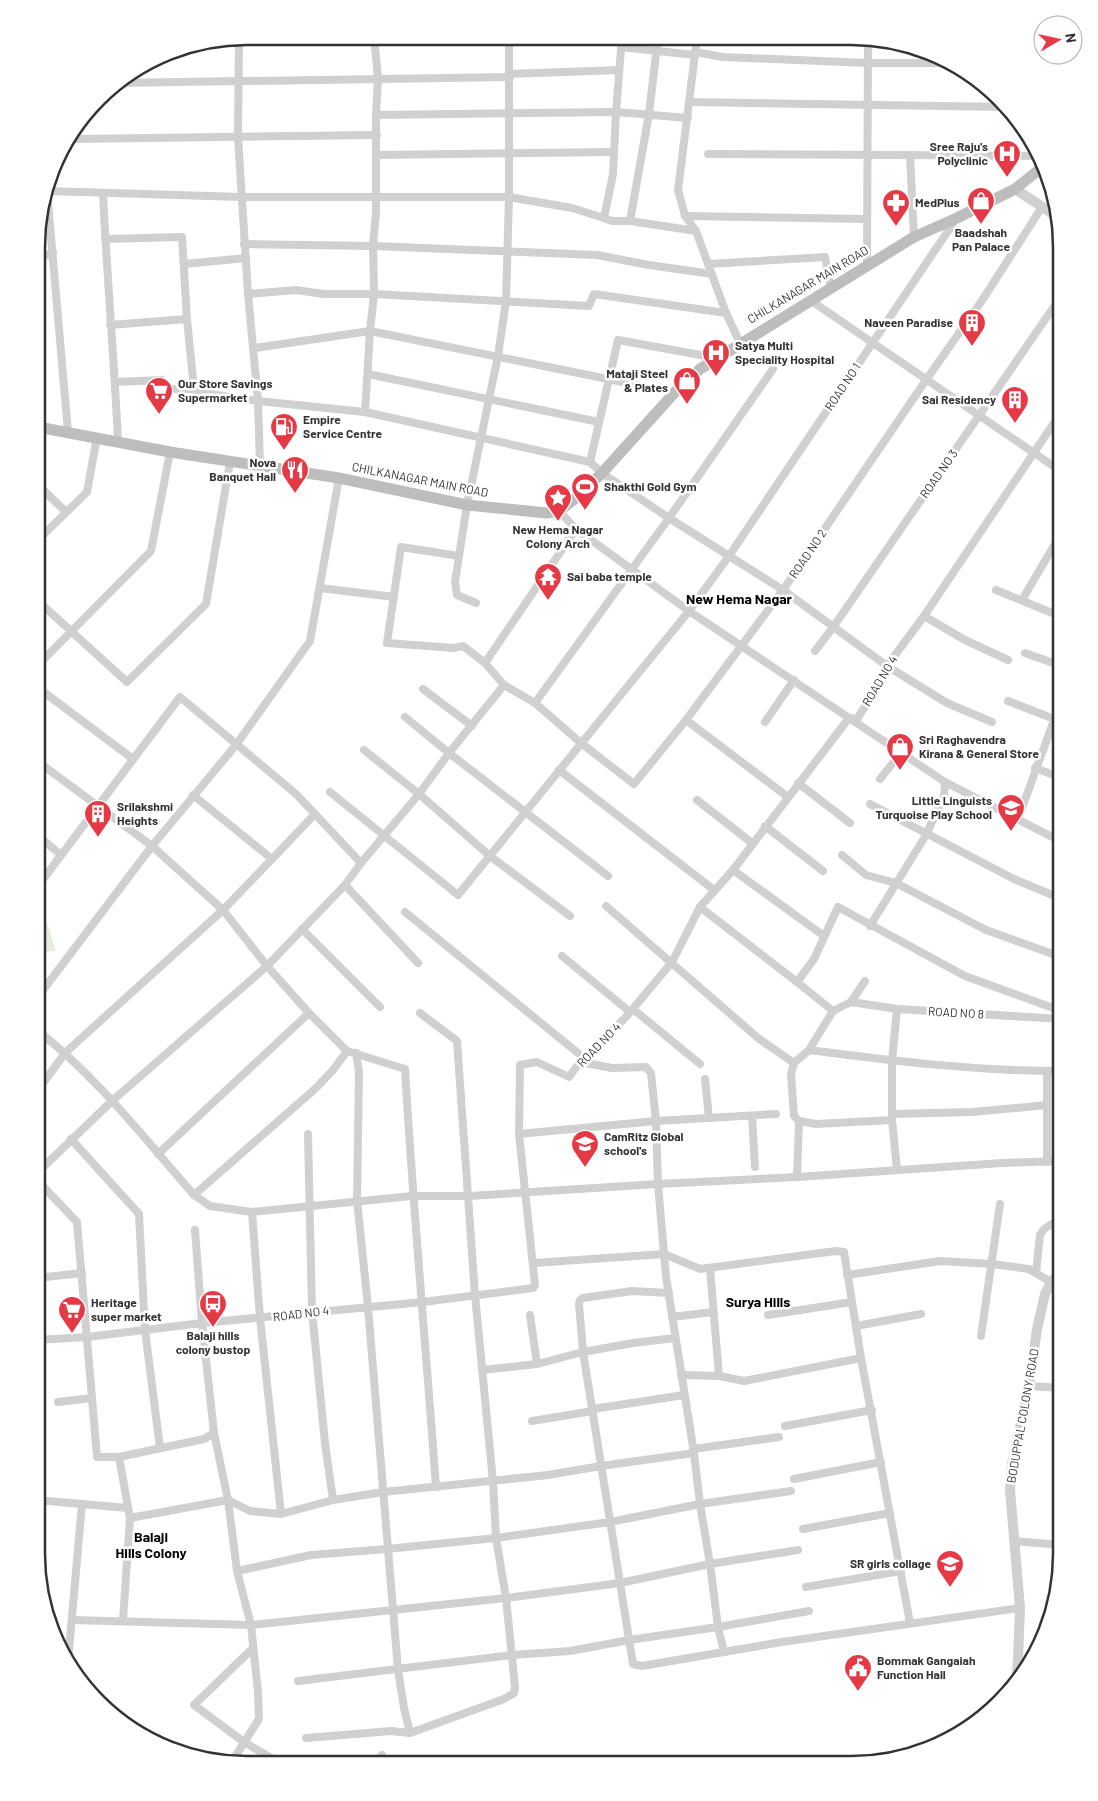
<svg xmlns="http://www.w3.org/2000/svg" width="1098" height="1801" viewBox="0 0 1098 1801" font-family="Barlow,sans-serif">
  <style>
    .green { fill: #e6ecdf }
    .lines { fill: none; stroke-linecap: round; stroke-linejoin: round }
    .minor { stroke: #d0d0d0; stroke-width: 8 }
    .tertiary { stroke: #d0d0d0; stroke-width: 10 }
    .secondary { stroke: #bdbdbd; stroke-width: 11 }
    .labels { text-anchor: middle; stroke-width: 5; stroke-linejoin: round; paint-order: stroke }
    .poi-label { font-size: 12px; font-weight: bold; fill: #333; stroke: #fff; text-anchor: start }
    .street-label { font-size: 12px; fill: #333; stroke: #fff }
    .neighbourhood-label { font-size: 14px; font-weight: bold; fill: #000; stroke: #fff }
    .rim { fill: none; stroke: #333; stroke-width: 2.5 }
  </style>
  <rect width="100%" height="100%" fill="#fff"/>
  <polygon class="green" points="37,916 45,916 56,951 37,952"/>
  <g class="lines">
    <g class="minor">
      <polyline points="658,37 649,114 630,221 696,231"/>
      <polyline points="239,38 238,137 248,294 258,401 260,466"/>
      <polyline points="697,38 678,190 685,216 696,231 726,313 740,343"/>
      <polyline points="621,47 695,55"/>
      <polyline points="695,52 723,57 868,63 951,63"/>
      <polyline points="509,74 619,70"/>
      <polyline points="116,83 510,77"/>
      <polyline points="690,102 1007,107"/>
      <polyline points="376,115 616,112 688,118"/>
      <polyline points="74,139 377,135"/>
      <polyline points="708,154 1040,156 1042,168"/>
      <polyline points="377,155 614,152"/>
      <polyline points="910,155 914,237"/>
      <polyline points="47,191 242,197 509,197 572,208 604,218 613,174 616,112 622,37"/>
      <polyline points="47,191 68,432"/>
      <path d="M 103,193 C 107,276 114,358 118,441"/>
      <polyline points="685,216 867,219"/>
      <polyline points="604,218 612,221 630,221"/>
      <polyline points="105,239 182,237 187,319 194,389 197,392 258,401 365,412 590,462"/>
      <polyline points="244,244 373,246 597,255 649,265 712,274"/>
      <polyline points="38,259 53,252"/>
      <polyline points="184,264 246,258"/>
      <polyline points="709,264 825,257 831,288"/>
      <polyline points="867,265 868,38"/>
      <polyline points="248,294 296,290 324,294 374,294 589,306 594,294 726,313"/>
      <polyline points="810,300 1062,472"/>
      <polyline points="110,325 187,319"/>
      <polyline points="255,348 370,331 638,385"/>
      <polyline points="717,358 618,340 590,462 602,473 669,518 783,590 887,666 947,703 992,722"/>
      <polyline points="368,374 599,422"/>
      <polyline points="115,382 162,380"/>
      <polyline points="167,389 194,389"/>
      <polyline points="365,412 370,331 374,294 373,246 376,212 376,115 378,78 374,37"/>
      <polyline points="38,485 66,512"/>
      <polyline points="559,511 576,529 689,611 729,556 956,219"/>
      <polyline points="38,540 87,492 97,437"/>
      <polyline points="459,556 401,547 387,643 454,648 463,646 485,663 504,685 535,703 581,743 634,784 686,720 783,590 926,380 983,299 1042,207"/>
      <polyline points="320,588 394,597"/>
      <polyline points="996,590 1062,617"/>
      <polyline points="1022,600 1062,532"/>
      <polyline points="38,601 127,682 206,604 230,462"/>
      <polyline points="476,603 457,595 455,582 467,505 498,356 506,301 509,197 509,37"/>
      <polyline points="924,616 965,640 1008,660"/>
      <polyline points="815,651 834,626 1062,295"/>
      <polyline points="1025,653 1062,666"/>
      <polyline points="485,663 576,529"/>
      <polyline points="37,666 151,551 170,452"/>
      <polyline points="37,687 133,759"/>
      <polyline points="423,689 472,726"/>
      <polyline points="1008,701 1062,722"/>
      <polyline points="535,703 669,518 773,369"/>
      <polyline points="405,717 449,753 608,876"/>
      <polyline points="686,720 788,797"/>
      <polyline points="765,722 794,680"/>
      <polyline points="364,750 419,794 490,856 570,916"/>
      <path d="M 37,761 L 152,846 L 223,910 L 267,966 L 309,1013 L 347,1051 L 405,1069 C 413,1208 426,1348 436,1487"/>
      <polyline points="1035,768 1062,778"/>
      <polyline points="559,770 714,890"/>
      <polyline points="880,779 901,753"/>
      <polyline points="798,783 850,823"/>
      <polyline points="330,792 458,895 689,611 945,782 1062,842"/>
      <polyline points="193,795 272,859 315,814 361,863"/>
      <polyline points="697,800 752,843"/>
      <polyline points="870,804 1014,879 1062,899"/>
      <polyline points="1018,819 1062,698"/>
      <polyline points="765,826 823,871"/>
      <polyline points="37,835 61,855"/>
      <polyline points="842,855 866,875 896,883 986,930 1061,957"/>
      <polyline points="733,870 824,936"/>
      <polyline points="41,882 180,697 296,794 315,814"/>
      <polyline points="345,885 418,963"/>
      <polyline points="606,906 758,1038 794,1063"/>
      <polyline points="700,907 797,982"/>
      <polyline points="405,912 584,1058"/>
      <polyline points="870,926 926,835 944,796 945,782"/>
      <polyline points="302,929 380,1007"/>
      <polyline points="562,956 630,1012"/>
      <polyline points="37,998 152,846 236,745 310,641 339,478"/>
      <polyline points="851,1002 897,1009 1061,1019"/>
      <polyline points="633,1009 700,1064"/>
      <polyline points="897,1009 892,1061 892,1120 897,1170"/>
      <polyline points="833,1011 797,982 814,959 838,907 965,976 1061,1011"/>
      <path d="M 37,1030 C 97,1077 144,1138 194,1195 L 210,1206 L 252,1212 L 260,1318 L 281,1514"/>
      <path d="M 809,1050 C 893,1061 977,1071 1061,1071"/>
      <polyline points="580,1062 612,1068 646,1067 651,1073 656,1121 658,1184 666,1277 694,1453 700,1504 710,1564 718,1627 724,1652"/>
      <polyline points="1047,1071 1047,1162"/>
      <polyline points="705,1079 709,1118"/>
      <polyline points="37,1091 66,1052 223,910 272,859"/>
      <polyline points="892,1114 972,1112 1047,1105"/>
      <polyline points="752,1116 755,1167"/>
      <polyline points="799,1121 816,1124 892,1120"/>
      <polyline points="308,1134 312,1311 325,1443 333,1500"/>
      <polyline points="519,1134 656,1121 776,1114"/>
      <polyline points="71,1139 139,1214 145,1330 160,1448"/>
      <polyline points="158,1154 309,1013"/>
      <polyline points="37,1173 112,1101 267,966 345,885 361,863 419,794 449,753 504,685"/>
      <polyline points="797,1177 799,1121 794,1116 791,1074 794,1063 809,1050 833,1011 851,1002 865,981"/>
      <polyline points="37,1180 77,1222 97,1457 119,1457 204,1439 214,1433"/>
      <polyline points="194,1195 315,1089 333,1070 347,1051"/>
      <polyline points="252,1212 412,1196 469,1196 658,1184 797,1177 1002,1163 1061,1161"/>
      <polyline points="195,1230 202,1323 214,1433 228,1500 237,1571 251,1625 258,1692 259,1719 231,1763"/>
      <polyline points="534,1263 664,1254 700,1269 836,1251 844,1252 861,1358 910,1623"/>
      <polyline points="710,1268 719,1376"/>
      <polyline points="1036,1273 1040,1235 1044,1229 1061,1218"/>
      <polyline points="847,1275 940,1261 992,1264 1029,1269 1051,1282"/>
      <polyline points="37,1278 82,1273"/>
      <polyline points="669,1293 632,1291 583,1298 580,1300 579,1304 583,1352 633,1664 642,1666 782,1642 1020,1608"/>
      <polyline points="530,1315 537,1364"/>
      <polyline points="768,1315 852,1302"/>
      <polyline points="672,1317 713,1312"/>
      <polyline points="856,1326 921,1314"/>
      <polyline points="981,1336 1000,1204"/>
      <polyline points="37,1340 87,1337 202,1323 423,1302 533,1288 535,1285 519,1134 520,1065 537,1062 569,1077 580,1062 626,1017 672,962 700,907 733,870 849,718 857,719 884,677 887,666 924,616 1062,411"/>
      <polyline points="482,1370 537,1364 583,1352 633,1343 675,1338"/>
      <polyline points="681,1375 719,1376 744,1381 861,1358"/>
      <polyline points="1029,1386 1061,1388"/>
      <polyline points="58,1402 92,1398"/>
      <polyline points="593,1409 684,1395"/>
      <polyline points="532,1421 593,1411"/>
      <polyline points="785,1426 872,1410"/>
      <polyline points="693,1449 779,1437"/>
      <polyline points="119,1457 130,1518 123,1620"/>
      <polyline points="794,1479 881,1462"/>
      <polyline points="36,1500 128,1508"/>
      <polyline points="130,1518 228,1500 250,1511 281,1514 333,1500 383,1492 548,1475 601,1466 694,1453"/>
      <polyline points="803,1529 890,1513"/>
      <polyline points="1014,1541 1061,1545"/>
      <polyline points="237,1571 311,1555 387,1549 496,1538 610,1522 700,1504 791,1491"/>
      <polyline points="806,1587 901,1571"/>
      <polyline points="72,1620 251,1625 506,1598 620,1583 710,1564 798,1550"/>
      <polyline points="252,1649 194,1705 244,1742 280,1763"/>
      <polyline points="68,1661 82,1504"/>
      <polyline points="298,1681 512,1655 570,1651 629,1640 718,1627 809,1611"/>
      <polyline points="410,1733 504,1699 514,1693 515,1687 506,1598 496,1538 493,1482 475,1295 457,1041 420,1013"/>
      <polyline points="306,1738 391,1731 410,1733 404,1708 398,1670 368,1307 357,1200 359,1072 356,1053"/>
      <polyline points="376,1763 382,1755"/>
    </g>
    <g class="tertiary">
      <polyline points="1015,189 1056,216"/>
      <polyline points="1016,1685 1018,1659 1020,1608 1010,1490 1012,1464 1029,1386 1037,1329 1045,1294 1051,1282 1061,1272"/>
    </g>
    <polyline class="secondary" points="38,427 170,452 339,478 467,505 547,513 559,511 576,498 602,473 676,391 700,369 914,237 957,218 1015,189 1045,165"/>
  </g>
  <defs>
    <symbol id="hospital-pin" viewBox="-11 -11 22 30"><path d="M0 17L-7.5 6A9.5 9.5 0 1 1 7.5 6Z" fill="#e63946" stroke="#fff"/><path d="M-5-5h3v3.5h4V-5h3V5h-3V1.5h-4V5h-3Z" fill="#fff"/></symbol>
    <symbol id="shop-pin" viewBox="-11 -11 22 30"><path d="M0 17L-7.5 6A9.5 9.5 0 1 1 7.5 6Z" fill="#e63946" stroke="#fff"/><path d="M-5-2.5h2.3a2.7 3.5 0 0 1 5.4 0H5L5.5 6h-11ZM-1.5-2.5h3a1.5 2.3 0 0 0-3 0Z" fill="#fff"/></symbol>
    <symbol id="pharmacy-pin" viewBox="-11 -11 22 30"><path d="M0 17L-7.5 6A9.5 9.5 0 1 1 7.5 6Z" fill="#e63946" stroke="#fff"/><path d="M-2-6h4v4h4v4h-4v4h-4v-4h-4v-4h4Z" fill="#fff"/></symbol>
    <symbol id="building-pin" viewBox="-11 -11 22 30"><path d="M0 17L-7.5 6A9.5 9.5 0 1 1 7.5 6Z" fill="#e63946" stroke="#fff"/><path d="M-4-6H4V6H1V3H-1V6H-4ZM-2.5-4.3h1.7v1.8h-1.7ZM.8-4.3h1.7v1.8H.8ZM-2.5-1h1.7V.8h-1.7ZM.8-1h1.7V.8H.8Z" fill="#fff"/></symbol>
    <symbol id="supermarket-pin" viewBox="-11 -11 22 30"><path d="M0 17L-7.5 6A9.5 9.5 0 1 1 7.5 6Z" fill="#e63946" stroke="#fff"/><path d="M-6-5.5h2.5l.6 2H6L4.5 2H-2.5L-4.4-4H-6ZM-1.5 3.2a1.3 1.3 0 1 0 .1 0ZM3 3.2a1.3 1.3 0 1 0 .1 0Z" fill="#fff"/></symbol>
    <symbol id="fuel-pin" viewBox="-11 -11 22 30"><path d="M0 17L-7.5 6A9.5 9.5 0 1 1 7.5 6Z" fill="#e63946" stroke="#fff"/><path d="M-5.5-6h7V0h2V4h1.3V-2.5L3-4.5l.8-.8L6-3V5H2.5V1h-1V6h-7ZM-4.2-4.7v3.2H.2V-4.7Z" fill="#fff"/></symbol>
    <symbol id="restaurant-pin" viewBox="-11 -11 22 30"><path d="M0 17L-7.5 6A9.5 9.5 0 1 1 7.5 6Z" fill="#e63946" stroke="#fff"/><path d="M-5-6h1v4h1v-4h1v4h1v-4h1v5L-1.5 .5V6h-2V.5L-5-1ZM5-6V6H3V1.5H1.5Q1.5-4 5-6Z" fill="#fff"/></symbol>
    <symbol id="stadium-pin" viewBox="-11 -11 22 30"><path d="M0 17L-7.5 6A9.5 9.5 0 1 1 7.5 6Z" fill="#e63946" stroke="#fff"/><path d="M0-5a6.5 5 0 1 0 0 10a6.5 5 0 1 0 0-10ZM-3.5-1.8h7v3.6h-7Z" fill="#fff"/></symbol>
    <symbol id="sight-pin" viewBox="-11 -11 22 30"><path d="M0 17L-7.5 6A9.5 9.5 0 1 1 7.5 6Z" fill="#e63946" stroke="#fff"/><path d="M0-6L1.8-2.2L6-1.7L2.9 1.2L3.7 5.4L0 3.3L-3.7 5.4L-2.9 1.2L-6-1.7L-1.8-2.2Z" fill="#fff"/></symbol>
    <symbol id="temple-pin" viewBox="-11 -11 22 30"><path d="M0 17L-7.5 6A9.5 9.5 0 1 1 7.5 6Z" fill="#e63946" stroke="#fff"/><path d="M0-6L5-2H3V0L6.5 2.5H4V6H1.5V3h-3V6H-4V2.5H-6.5L-3 0V-2H-5Z" fill="#fff"/></symbol>
    <symbol id="school-pin" viewBox="-11 -11 22 30"><path d="M0 17L-7.5 6A9.5 9.5 0 1 1 7.5 6Z" fill="#e63946" stroke="#fff"/><path d="M0-5L7-2L0 1L-7-2ZM-4 1L0 2.5L4 1V4Q0 6-4 4Z" fill="#fff"/></symbol>
    <symbol id="bus-pin" viewBox="-11 -11 22 30"><path d="M0 17L-7.5 6A9.5 9.5 0 1 1 7.5 6Z" fill="#e63946" stroke="#fff"/><path d="M-5-6H5V4H4V6H2V4H-2V6H-4V4H-5ZM-3.5-4V0h7V-4ZM-3.5 1.2v1.5H-2V1.2ZM2 1.2v1.5H3.5V1.2Z" fill="#fff"/></symbol>
    <symbol id="university-pin" viewBox="-11 -11 22 30"><path d="M0 17L-7.5 6A9.5 9.5 0 1 1 7.5 6Z" fill="#e63946" stroke="#fff"/><path d="M0-5L7-2L0 1L-7-2ZM-4 1L0 2.5L4 1V4Q0 6-4 4Z" fill="#fff"/></symbol>
    <symbol id="civic-pin" viewBox="-11 -11 22 30"><path d="M0 17L-7.5 6A9.5 9.5 0 1 1 7.5 6Z" fill="#e63946" stroke="#fff"/><path d="M-.6-6.5H3V-4.5H.6V-3L4-1V1h2V6H-6V1h2V-1L-.6-3ZM-1.2 2.5V6h2.4V2.5Z" fill="#fff"/></symbol>
  </defs>
  <g fill-rule="evenodd">
    <use href="#hospital-pin" x="991" y="138" width="32" height="43"/>
    <use href="#shop-pin" x="965" y="185" width="32" height="43"/>
    <use href="#pharmacy-pin" x="880" y="187" width="32" height="43"/>
    <use href="#building-pin" x="956" y="307" width="32" height="43"/>
    <use href="#hospital-pin" x="700" y="337" width="32" height="43"/>
    <use href="#shop-pin" x="671" y="365" width="32" height="43"/>
    <use href="#supermarket-pin" x="143" y="375" width="32" height="43"/>
    <use href="#building-pin" x="999" y="384" width="32" height="43"/>
    <use href="#fuel-pin" x="268" y="411" width="32" height="43"/>
    <use href="#restaurant-pin" x="279" y="454" width="32" height="43"/>
    <use href="#stadium-pin" x="569" y="471" width="32" height="43"/>
    <use href="#sight-pin" x="542" y="482" width="32" height="43"/>
    <use href="#temple-pin" x="532" y="561" width="32" height="43"/>
    <use href="#shop-pin" x="884" y="731" width="32" height="43"/>
    <use href="#school-pin" x="995" y="792" width="32" height="43"/>
    <use href="#building-pin" x="82" y="798" width="32" height="43"/>
    <use href="#school-pin" x="569" y="1128" width="32" height="43"/>
    <use href="#bus-pin" x="197" y="1288" width="32" height="43"/>
    <use href="#supermarket-pin" x="56" y="1294" width="32" height="43"/>
    <use href="#university-pin" x="934" y="1548" width="32" height="43"/>
    <use href="#civic-pin" x="842" y="1652" width="32" height="43"/>
  </g>
  <g class="labels">
    <g class="poi-label">
      <text x="988" y="151" text-anchor="end">Sree Raju's<tspan x="988" dy="14">Polyclinic</tspan></text>
      <text x="915" y="207">MedPlus</text>
      <text x="981" y="237" text-anchor="middle">Baadshah<tspan x="981" dy="14">Pan Palace</tspan></text>
      <text x="953" y="327" text-anchor="end">Naveen Paradise</text>
      <text x="735" y="350">Satya Multi<tspan x="735" dy="14">Speciality Hospital</tspan></text>
      <text x="668" y="378" text-anchor="end">Mataji Steel<tspan x="668" dy="14">&amp; Plates</tspan></text>
      <text x="178" y="388">Our Store Savings<tspan x="178" dy="14">Supermarket</tspan></text>
      <text x="996" y="404" text-anchor="end">Sai Residency</text>
      <text x="303" y="424">Empire<tspan x="303" dy="14">Service Centre</tspan></text>
      <text x="276" y="467" text-anchor="end">Nova<tspan x="276" dy="14">Banquet Hall</tspan></text>
      <text x="604" y="491">Shakthi Gold Gym</text>
      <text x="558" y="534" text-anchor="middle">New Hema Nagar<tspan x="558" dy="14">Colony Arch</tspan></text>
      <text x="567" y="581">Sai baba temple</text>
      <text x="919" y="744">Sri Raghavendra<tspan x="919" dy="14">Kirana &amp; General Store</tspan></text>
      <text x="992" y="805" text-anchor="end">Little Linguists<tspan x="992" dy="14">Turquoise Play School</tspan></text>
      <text x="117" y="811">Srilakshmi<tspan x="117" dy="14">Heights</tspan></text>
      <text x="604" y="1141">CamRitz Global<tspan x="604" dy="14">school's</tspan></text>
      <text x="91" y="1307">Heritage<tspan x="91" dy="14">super market</tspan></text>
      <text x="213" y="1340" text-anchor="middle">Balaji hills<tspan x="213" dy="14">colony bustop</tspan></text>
      <text x="931" y="1568" text-anchor="end">SR girls collage</text>
      <text x="877" y="1665">Bommak Gangaiah<tspan x="877" dy="14">Function Hall</tspan></text>
    </g>
    <g class="street-label">
      <text transform="translate(808 285) rotate(-31)" y="4">CHILKANAGAR MAIN ROAD</text>
      <text transform="translate(843 387) rotate(-56)" y="4">ROAD NO 1</text>
      <text transform="translate(939 474) rotate(-55)" y="4">ROAD NO 3</text>
      <text transform="translate(420 480) rotate(11)" y="4">CHILKANAGAR MAIN ROAD</text>
      <text transform="translate(808 554) rotate(-56)" y="4">ROAD NO 2</text>
      <text transform="translate(880 681) rotate(-59)" y="4">ROAD NO 4</text>
      <text transform="translate(956 1013) rotate(3)" y="4">ROAD NO 8</text>
      <text transform="translate(599 1045) rotate(-46)" y="4">ROAD NO 4</text>
      <text transform="translate(301 1314) rotate(-7)" y="4">ROAD NO 4</text>
      <text transform="translate(1023 1416) rotate(-80)" y="4">BODUPPAL COLONY ROAD</text>
    </g>
    <g class="neighbourhood-label">
      <text x="739" y="604">New Hema Nagar</text>
      <text x="758" y="1307">Surya Hills</text>
      <text x="151" y="1542">Balaji<tspan x="151" dy="16">Hills Colony</tspan></text>
    </g>
  </g>
  <path d="M0 0H1098V1801H0ZM247 45H851A202 202 0 0 1 1053 247V1554A202 202 0 0 1 851 1756H247A202 202 0 0 1 45 1554V247A202 202 0 0 1 247 45Z" fill="#fff" fill-rule="evenodd"/>
  <path class="rim" d="M247 45H851A202 202 0 0 1 1053 247V1554A202 202 0 0 1 851 1756H247A202 202 0 0 1 45 1554V247A202 202 0 0 1 247 45Z"/>
  <g transform="translate(1058 40) rotate(81)"><circle r="24" fill="#ffffff" stroke="#adadad"/>
  <path d="M0-4L9 19L0 12L-9 19Z" fill="#e63946"/>
  <text y="-8" font-size="14" font-weight="bold" text-anchor="middle" fill="#333333">N</text>
  </g>
</svg>
